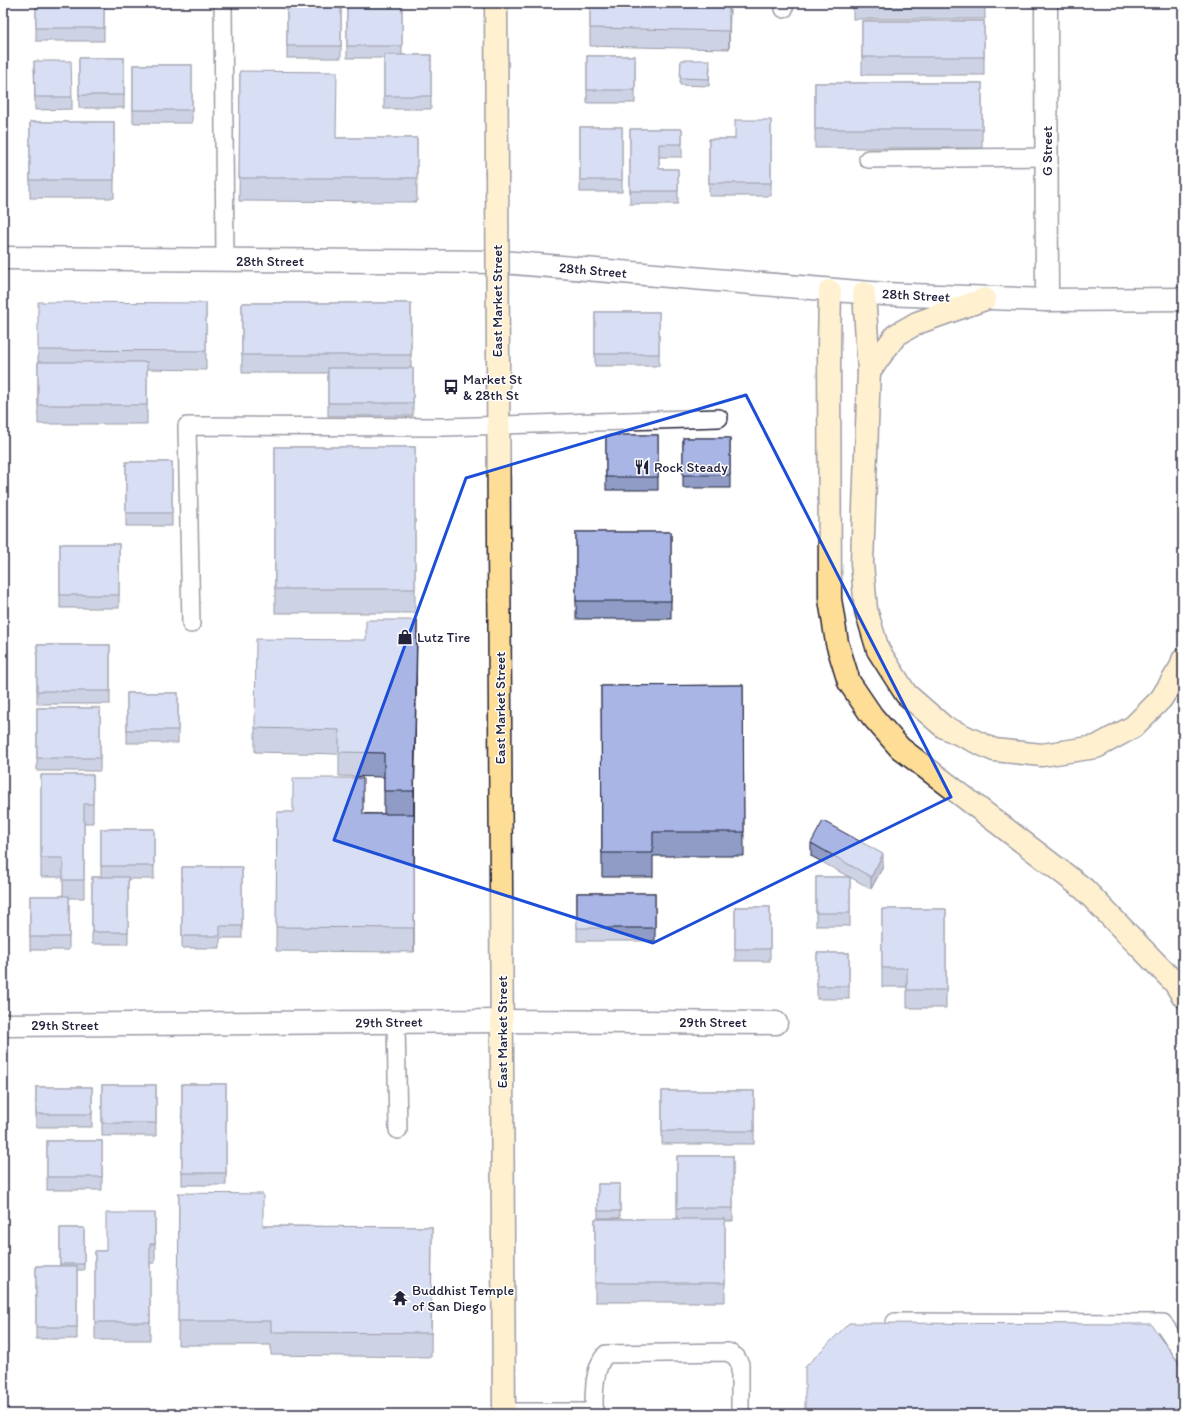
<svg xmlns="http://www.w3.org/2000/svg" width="1186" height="1417" viewBox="0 0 1186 1417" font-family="Itim,sans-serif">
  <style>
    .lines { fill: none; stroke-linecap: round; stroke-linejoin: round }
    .lane-casing { stroke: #22223b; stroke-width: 20 }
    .street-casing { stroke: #22223b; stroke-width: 25 }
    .secondary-casing { stroke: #22223b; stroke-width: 25 }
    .primary-casing { stroke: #22223b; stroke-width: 25 }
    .highway-casing { stroke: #22223b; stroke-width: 25 }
    .lane { stroke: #fff; stroke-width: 17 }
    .street { stroke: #fff; stroke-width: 22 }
    .secondary { stroke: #fff; stroke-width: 22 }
    .primary { stroke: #fedd96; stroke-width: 22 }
    .highway { stroke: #fedd96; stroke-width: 22 }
    .primary-bridge-casing { stroke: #22223b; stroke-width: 25; stroke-linecap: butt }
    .primary-bridge { stroke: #fedd96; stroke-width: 22 }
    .wall { fill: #909cc5; stroke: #22223b }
    .shaded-wall { fill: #767fa0; stroke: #22223b }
    .building { fill: #a8b5e5; stroke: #22223b }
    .marked { fill: none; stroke: #1d4ed8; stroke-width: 3; stroke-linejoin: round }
    .labels { text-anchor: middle; stroke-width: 3; stroke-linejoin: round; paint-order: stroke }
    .street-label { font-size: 14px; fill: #22223b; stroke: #fff }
    .poi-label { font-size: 14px; fill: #22223b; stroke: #fff; text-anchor: start }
  </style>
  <rect width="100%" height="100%" fill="#fff"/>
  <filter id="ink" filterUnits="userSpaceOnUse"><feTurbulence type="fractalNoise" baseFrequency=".025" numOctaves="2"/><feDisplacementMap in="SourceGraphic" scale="8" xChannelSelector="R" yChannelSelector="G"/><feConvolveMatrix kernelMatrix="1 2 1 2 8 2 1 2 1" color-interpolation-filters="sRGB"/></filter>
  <g filter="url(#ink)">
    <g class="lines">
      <defs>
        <g id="lane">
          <polyline points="223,3 225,261"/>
          <polyline points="784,9 784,3"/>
          <polyline points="868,159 1047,157"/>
          <polyline points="191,624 187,426 445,427 719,418"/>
          <polyline points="396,1022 398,1130"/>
          <polyline points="895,1322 1163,1323 1183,1353"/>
          <polyline points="504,1412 593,1412"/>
          <path d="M 594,1414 C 594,1395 593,1368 606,1354 L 728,1352 L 736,1357 L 740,1364 L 740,1414"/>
        </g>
        <g id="street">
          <polyline points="1046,3 1047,300"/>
          <polyline points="3,1025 502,1021 776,1023"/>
        </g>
        <polyline id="secondary" points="3,258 502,262 883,294 1047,300 1183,299"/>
        <g id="primary">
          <polyline points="496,3 497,172"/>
          <polyline points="498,362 504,1414"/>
        </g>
        <g id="highway">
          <polyline points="830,291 829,347 830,599 837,643 849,682 872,716 900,748 1084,889 1175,983 1183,996"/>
          <polyline points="864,293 869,371 862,563 866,610 878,650 906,694 944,727 994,750 1042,755 1096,747 1133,727 1161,699 1181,667 1183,660"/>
          <polyline points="869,371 896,335 917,323 985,299"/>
        </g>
      </defs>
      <use href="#lane" class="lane-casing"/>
      <use href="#street" class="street-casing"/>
      <use href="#secondary" class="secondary-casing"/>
      <use href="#primary" class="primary-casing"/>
      <use href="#highway" class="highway-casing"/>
      <use href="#lane" class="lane"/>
      <use href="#street" class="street"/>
      <use href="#secondary" class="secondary"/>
      <use href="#primary" class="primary"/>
      <use href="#highway" class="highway"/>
      <defs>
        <polyline id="primary-bridge" points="497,172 498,362"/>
      </defs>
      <use href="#primary-bridge" class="primary-bridge-casing"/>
      <use href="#primary-bridge" class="primary-bridge"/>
    </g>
    <g class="wall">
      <rect x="36" y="3" width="68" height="38"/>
      <rect x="287" y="3" width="54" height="55"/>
      <polygon points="347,3 402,3 402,55 431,55 431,109 384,109 384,58 347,58"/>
      <polygon points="590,3 730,3 729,49 590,46"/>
      <rect x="853" y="3" width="132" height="16"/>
      <rect x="862" y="21" width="122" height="54"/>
      <rect x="587" y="56" width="48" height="47"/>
      <rect x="79" y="58" width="45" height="50"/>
      <polygon points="681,60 710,67 709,86 680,85"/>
      <polygon points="34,61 72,97 72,109 35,110"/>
      <rect x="133" y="65" width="59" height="58"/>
      <polygon points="240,71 336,138 417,138 417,202 239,201"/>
      <rect x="815" y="83" width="167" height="65"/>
      <polygon points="771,120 771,196 709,196 709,139 735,139"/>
      <rect x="30" y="122" width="84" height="76"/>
      <rect x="580" y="127" width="42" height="65"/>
      <polygon points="630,129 682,129 682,157 659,157 659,169 678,169 678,204 630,204"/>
      <polygon points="206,303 206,370 147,369 147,424 38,424 38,350"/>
      <polygon points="242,303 411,303 411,368 413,368 413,416 328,416 328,373 242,373"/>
      <rect x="595" y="312" width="64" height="54"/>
      <rect x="606" y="435" width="52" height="55"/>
      <rect x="683" y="438" width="47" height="50"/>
      <rect x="275" y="447" width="140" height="166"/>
      <rect x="126" y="462" width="46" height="64"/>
      <rect x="576" y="532" width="95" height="87"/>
      <rect x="60" y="544" width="59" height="64"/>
      <polygon points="417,644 414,815 414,952 276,951 277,812 384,814 384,777 339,776 339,754 255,752 255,728"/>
      <rect x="37" y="645" width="73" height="59"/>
      <polygon points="743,685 744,856 653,856 653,877 602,877 601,686"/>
      <rect x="127" y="693" width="51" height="50"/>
      <rect x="37" y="708" width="63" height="63"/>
      <polygon points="41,775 93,775 93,823 84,823 84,898 69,898 69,950 30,950 30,896 63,896 63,877 41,877"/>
      <polygon points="101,829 154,829 154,879 128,879 128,944 92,944 92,877 101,877"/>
      <polygon points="811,843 883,867 871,889 850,877 850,926 816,926 816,877 849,877 811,856"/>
      <polygon points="182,867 242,867 242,938 220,938 220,948 182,948"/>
      <rect x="577" y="893" width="78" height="48"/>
      <rect x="735" y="907" width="35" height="54"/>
      <polygon points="882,909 946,909 946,1008 907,1008 907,987 882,987"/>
      <rect x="817" y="953" width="32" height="46"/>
      <rect x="182" y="1084" width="44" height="101"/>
      <rect x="102" y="1085" width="54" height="51"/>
      <rect x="36" y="1087" width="56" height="40"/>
      <rect x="662" y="1091" width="92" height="53"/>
      <rect x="47" y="1141" width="55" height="49"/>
      <polygon points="677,1156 733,1156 733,1221 725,1221 725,1302 595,1302 595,1219 677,1219"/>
      <rect x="598" y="1184" width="22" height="34"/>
      <polygon points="179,1193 263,1226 432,1227 431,1357 271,1355 271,1345 178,1345"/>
      <polygon points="155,1213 155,1263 150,1263 150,1340 95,1340 95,1251 106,1251"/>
      <polygon points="60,1228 84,1228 84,1270 77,1270 77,1339 36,1339 36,1266 60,1266"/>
    </g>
    <g class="shaded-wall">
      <polygon points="729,3 730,3 729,49"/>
      <polygon points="417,620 414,815 414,952 414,791"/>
      <polygon points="883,854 883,867 871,889 871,877"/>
    </g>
    <g class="building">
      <rect x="36" y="3" width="68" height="25"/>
      <rect x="287" y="3" width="54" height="43"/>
      <rect x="347" y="3" width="55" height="43"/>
      <polygon points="590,3 729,3 729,31 590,28"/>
      <rect x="862" y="21" width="122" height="36"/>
      <rect x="384" y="55" width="47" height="41"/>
      <rect x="587" y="56" width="48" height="34"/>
      <rect x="79" y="58" width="45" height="37"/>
      <polygon points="681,60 710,60 709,79 680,78"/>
      <polygon points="34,61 71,61 72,97 35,97"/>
      <rect x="133" y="65" width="59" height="45"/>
      <polygon points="240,71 337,72 336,138 417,138 417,178 239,178"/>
      <rect x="815" y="83" width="167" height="46"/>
      <polygon points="735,120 771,120 771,183 709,183 709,139 735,139"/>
      <rect x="30" y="122" width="84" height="58"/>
      <rect x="580" y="127" width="42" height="53"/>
      <polygon points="630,129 682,129 682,144 659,144 659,169 678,169 678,191 630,191"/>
      <polygon points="38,302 206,303 206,351 38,350"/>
      <rect x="242" y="303" width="169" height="52"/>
      <rect x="595" y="312" width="64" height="42"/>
      <rect x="38" y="362" width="109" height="43"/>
      <rect x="328" y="368" width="85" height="35"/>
      <rect x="606" y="435" width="52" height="42"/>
      <rect x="683" y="438" width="47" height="37"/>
      <rect x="275" y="447" width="140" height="142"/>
      <rect x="126" y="462" width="46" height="51"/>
      <rect x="576" y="532" width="95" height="69"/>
      <rect x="60" y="544" width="59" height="51"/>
      <polygon points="366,620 417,620 414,791 384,791 384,753 339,752 339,730 255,728 256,639 366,640"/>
      <rect x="37" y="645" width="73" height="46"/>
      <polygon points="743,685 744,832 653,832 653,853 602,853 601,686"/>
      <rect x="127" y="693" width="51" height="37"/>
      <rect x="37" y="708" width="63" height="50"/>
      <polygon points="41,775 93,775 93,804 84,804 84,880 63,880 63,858 41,858"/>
      <polygon points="293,778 363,778 363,814 414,814 414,928 276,927 277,812 293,812"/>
      <polygon points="823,821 883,854 871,877 811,843"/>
      <rect x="101" y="829" width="53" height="37"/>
      <polygon points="182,867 242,867 242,926 220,926 220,936 182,936"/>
      <rect x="92" y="877" width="36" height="55"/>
      <rect x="816" y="877" width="34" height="36"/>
      <rect x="577" y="893" width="78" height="35"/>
      <rect x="30" y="896" width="39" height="41"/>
      <rect x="735" y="907" width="35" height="42"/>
      <polygon points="882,909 946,909 946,990 907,990 907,968 882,968"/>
      <rect x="817" y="953" width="32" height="33"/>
      <rect x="182" y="1084" width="44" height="89"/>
      <rect x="102" y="1085" width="54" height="38"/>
      <rect x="36" y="1087" width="56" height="27"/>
      <rect x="662" y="1091" width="92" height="40"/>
      <rect x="47" y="1141" width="55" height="36"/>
      <rect x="677" y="1156" width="56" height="52"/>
      <rect x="598" y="1184" width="22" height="27"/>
      <polygon points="179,1193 263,1194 263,1226 432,1227 431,1333 271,1332 271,1321 178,1321"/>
      <polygon points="106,1213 155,1213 155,1244 150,1244 150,1322 95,1322 95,1251 106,1251"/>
      <rect x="595" y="1219" width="130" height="64"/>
      <rect x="60" y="1228" width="24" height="36"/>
      <rect x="36" y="1266" width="41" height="61"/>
      <polygon points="849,1323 1151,1324 1183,1369 1183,1414 805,1414 805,1367"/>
    </g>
  </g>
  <path d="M0 0H1186V1417H0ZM 746,395 L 951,797 L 653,943 L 334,840 L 466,478 Z" fill="#fff" fill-opacity=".55" fill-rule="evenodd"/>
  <path class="marked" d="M 746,395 L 951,797 L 653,943 L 334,840 L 466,478 Z"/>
  <defs>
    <symbol id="bus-bare" viewBox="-9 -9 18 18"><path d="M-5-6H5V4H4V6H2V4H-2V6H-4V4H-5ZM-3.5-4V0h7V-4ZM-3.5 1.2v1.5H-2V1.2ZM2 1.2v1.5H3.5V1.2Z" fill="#22223b" stroke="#fff" stroke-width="2.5" paint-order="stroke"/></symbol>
    <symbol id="restaurant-bare" viewBox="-9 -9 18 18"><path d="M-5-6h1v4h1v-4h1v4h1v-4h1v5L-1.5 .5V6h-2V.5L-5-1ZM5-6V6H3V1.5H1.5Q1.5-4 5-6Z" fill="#22223b" stroke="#fff" stroke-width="2.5" paint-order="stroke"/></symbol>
    <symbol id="shop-bare" viewBox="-9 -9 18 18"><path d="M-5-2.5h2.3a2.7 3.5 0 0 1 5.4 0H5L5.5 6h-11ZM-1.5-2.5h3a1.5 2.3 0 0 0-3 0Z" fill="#22223b" stroke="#fff" stroke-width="2.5" paint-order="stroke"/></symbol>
    <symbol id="temple-bare" viewBox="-9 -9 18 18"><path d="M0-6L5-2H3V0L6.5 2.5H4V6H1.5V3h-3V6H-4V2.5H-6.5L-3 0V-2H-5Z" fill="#22223b" stroke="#fff" stroke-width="2.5" paint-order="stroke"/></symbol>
  </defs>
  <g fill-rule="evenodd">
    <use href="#bus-bare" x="440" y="376" width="22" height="22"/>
    <use href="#restaurant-bare" x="631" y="456" width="22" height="22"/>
    <use href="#shop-bare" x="394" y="626" width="22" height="22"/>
    <use href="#temple-bare" x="389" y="1287" width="22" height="22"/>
  </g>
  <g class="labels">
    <g class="street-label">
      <text transform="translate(1047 151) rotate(-90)" y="5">G Street</text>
      <text x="270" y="266">28th Street</text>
      <text transform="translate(593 270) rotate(5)" y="5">28th Street</text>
      <text transform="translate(916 295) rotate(3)" y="5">28th Street</text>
      <text transform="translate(497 301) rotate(-90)" y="5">East Market Street</text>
      <text transform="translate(500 708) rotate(-90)" y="5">East Market Street</text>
      <text transform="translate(389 1022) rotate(-1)" y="5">29th Street</text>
      <text x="713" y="1027">29th Street</text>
      <text x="65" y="1030">29th Street</text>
      <text transform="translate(502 1032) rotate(-90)" y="5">East Market Street</text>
    </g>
    <g class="poi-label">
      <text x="463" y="384">Market St<tspan x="463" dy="16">&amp; 28th St</tspan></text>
      <text x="654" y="472">Rock Steady</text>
      <text x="417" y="642">Lutz Tire</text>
      <text x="412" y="1295">Buddhist Temple<tspan x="412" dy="16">of San Diego</tspan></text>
    </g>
  </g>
  <rect width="1186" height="1417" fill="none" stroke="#fff" stroke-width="16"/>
  <rect x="8" y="8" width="1170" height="1401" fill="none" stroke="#22223b" stroke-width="1.5" filter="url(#ink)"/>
</svg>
